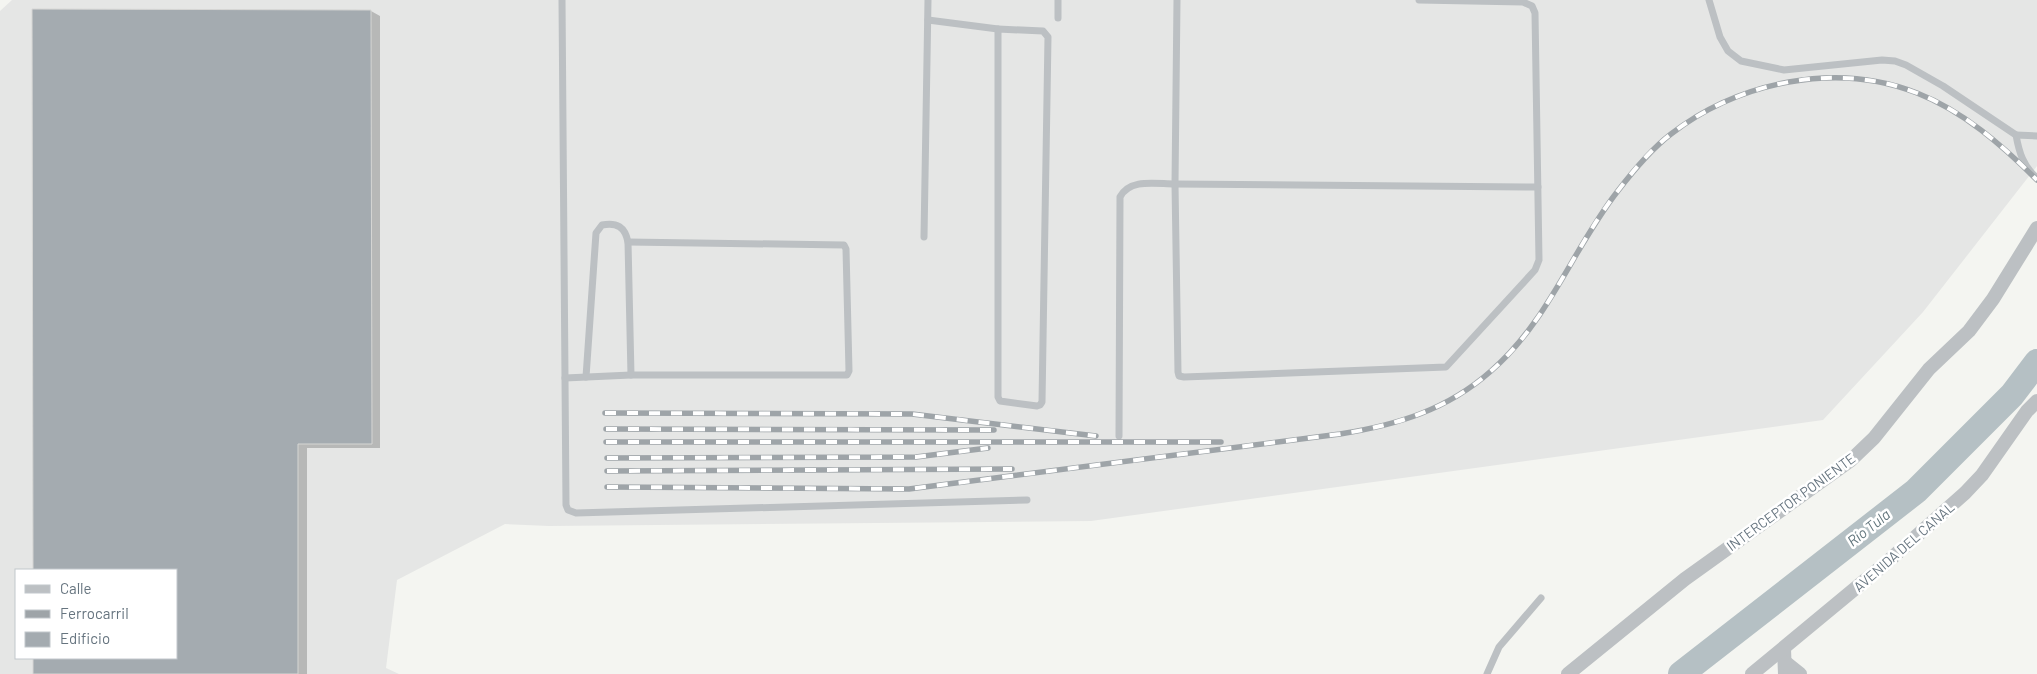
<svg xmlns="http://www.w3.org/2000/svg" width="2037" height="674" viewBox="0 0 2037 674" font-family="Barlow,sans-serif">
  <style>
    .built { fill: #e5e6e5; fill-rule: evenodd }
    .shadow { fill: #0003 }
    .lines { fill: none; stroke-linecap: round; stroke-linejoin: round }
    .river { stroke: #b5c0c4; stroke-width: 26 }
    .building { fill: #a4abb0; stroke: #d6d6d4 }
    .service { stroke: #bcc0c3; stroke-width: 7 }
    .minor { stroke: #bcc0c3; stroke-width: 14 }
    .rail-casing { stroke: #9ea4a8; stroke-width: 5.5 }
    .rail { stroke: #fff; stroke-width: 4; stroke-dasharray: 11; stroke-linecap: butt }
    .labels { text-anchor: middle; stroke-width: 5; stroke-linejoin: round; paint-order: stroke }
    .street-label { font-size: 14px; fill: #66747f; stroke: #fff }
    .water-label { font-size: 15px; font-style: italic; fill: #62757c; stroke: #fff }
  </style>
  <rect width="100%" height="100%" fill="#f4f5f1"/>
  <path class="built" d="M 12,0 L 2037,0 L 2037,166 L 1923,312 L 1823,420 L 1091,521 L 549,526 L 505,524 L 397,580 L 386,668 L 399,674 L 0,674 L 0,11 ZM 16,570 L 176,570 L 176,658 L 16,658 Z"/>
  <polygon class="shadow" points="33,11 371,11 380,16 380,448 307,448 307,674 34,674 34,658 176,658 176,570 34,570"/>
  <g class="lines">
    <polyline class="river" points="1681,674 1916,491 2012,395 2037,362"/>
  </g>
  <polygon class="building" points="32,9 371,10 372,444 298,444 298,674 33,674 33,658 176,658 176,570 33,570"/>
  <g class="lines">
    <g class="service">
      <polyline points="562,0 566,505 568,510 576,513 1027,500"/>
      <polyline points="1177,0 1175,184 1178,372 1179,376 1184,377 1446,367 1535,270 1539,260 1535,13 1532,6 1523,2 1419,0"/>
      <path d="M 1709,0 L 1720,37 L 1728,51 L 1741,61 L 1784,70 L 1882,60 L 1895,61 L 1906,65 L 1943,86 L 2016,135 C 2019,152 2023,166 2037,178"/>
      <polyline points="1058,18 1058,0"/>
      <polyline points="928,20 998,29"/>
      <polygon points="998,29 1043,31 1048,37 1042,402 1040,405 1037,406 1000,401 998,397"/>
      <polyline points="2016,135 2037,136"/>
      <polyline points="924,237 928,0"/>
      <path d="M 586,377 L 596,233 L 602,225 C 617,222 625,227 628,242 L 631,375"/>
      <polyline points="565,378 631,375 847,375 849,371 846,249 844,245 628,242"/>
      <path d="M 1119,436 L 1120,197 C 1130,178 1156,184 1175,184 L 1538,187"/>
      <polyline points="1487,674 1499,647 1541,598"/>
    </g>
    <g class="minor">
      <polyline points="1784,649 1785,674"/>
      <polyline points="1785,662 1800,674"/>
      <polyline points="1568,674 1685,579 1851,460 1874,438 1929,369 1969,331 1993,299 2037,228"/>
      <polyline points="1752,674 1886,563 1965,493 1982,475 2027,411 2037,401"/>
    </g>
    <defs>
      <g id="rail">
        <polyline points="605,413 912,414 1096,436"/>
        <polyline points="606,429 994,430"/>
        <polyline points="606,442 1221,442"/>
        <polyline points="607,458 916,457 988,448"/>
        <polyline points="607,471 1012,469"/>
        <path d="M 607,487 L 909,489 L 1340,434 C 1397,425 1447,410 1491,371 C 1548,322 1572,250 1617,192 C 1633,171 1650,150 1671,134 C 1738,82 1836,61 1917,93 C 1963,111 2002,145 2037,180"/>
      </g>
    </defs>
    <use href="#rail" class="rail-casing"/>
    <use href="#rail" class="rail"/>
  </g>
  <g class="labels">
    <g class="street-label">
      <text transform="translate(1791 502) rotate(-36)" y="5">INTERCEPTOR PONIENTE</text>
      <text transform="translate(1904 547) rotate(-41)" y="5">AVENIDA DEL CANAL</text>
    </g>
    <g class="water-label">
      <text transform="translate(1869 528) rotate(-38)" y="5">Río Tula</text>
    </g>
  </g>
  <rect x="15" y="569" width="162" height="90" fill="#ffffff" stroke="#c2c7cc"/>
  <rect x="25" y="585" width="25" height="8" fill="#bcc0c3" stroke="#c2c7cc"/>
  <text x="60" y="594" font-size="15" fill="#66747f">Calle</text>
  <rect x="25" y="610" width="25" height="8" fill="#9ea4a8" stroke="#c2c7cc"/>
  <text x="60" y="619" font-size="15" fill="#66747f">Ferrocarril</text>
  <rect x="25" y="632" width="25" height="15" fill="#a4abb0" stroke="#c2c7cc"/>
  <text x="60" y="644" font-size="15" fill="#66747f">Edificio</text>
</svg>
